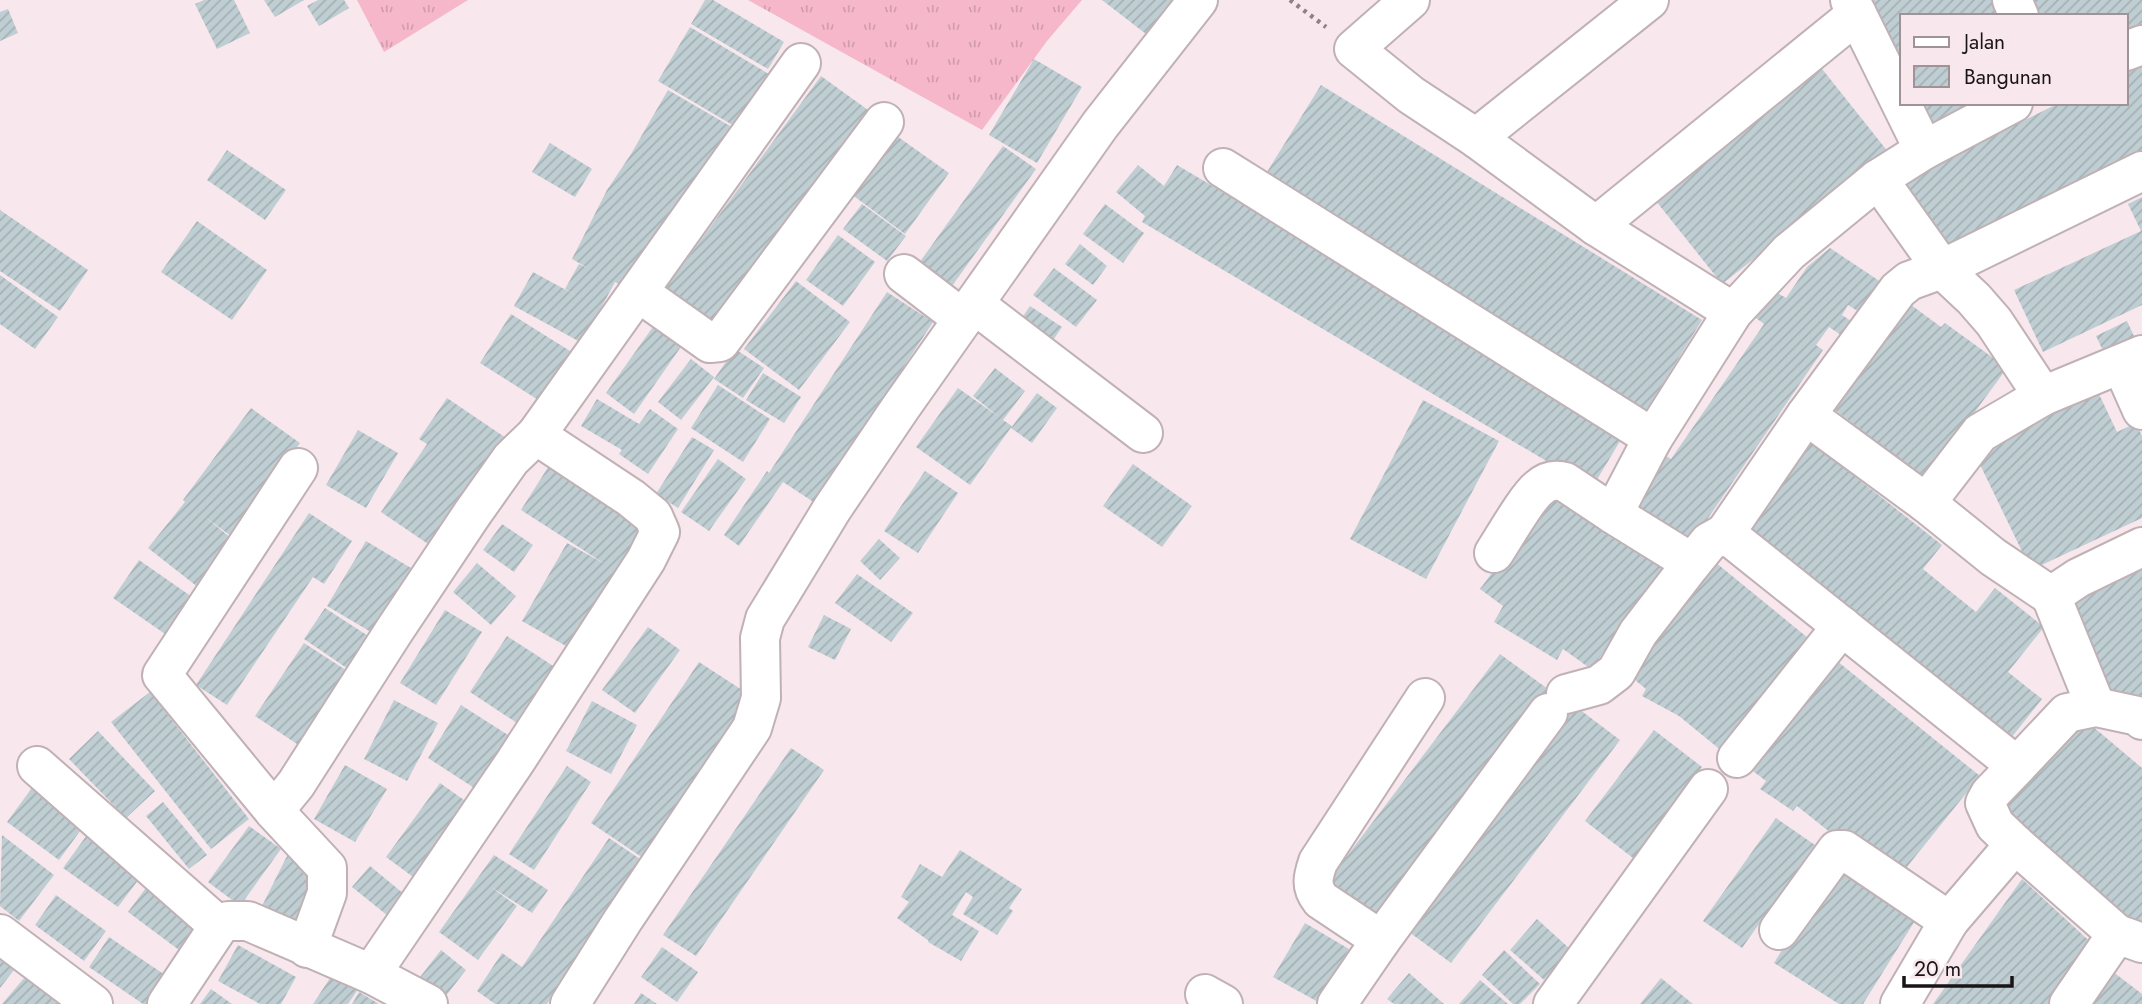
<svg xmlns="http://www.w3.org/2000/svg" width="2142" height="1004" viewBox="0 0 2142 1004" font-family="Jost,sans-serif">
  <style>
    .grass { fill: url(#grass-tufts) }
    .building { fill: url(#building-hatch) }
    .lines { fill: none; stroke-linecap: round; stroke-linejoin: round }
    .minor-casing { stroke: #c0b1b5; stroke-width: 42 }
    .path { stroke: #8d8286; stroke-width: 4.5; stroke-dasharray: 3.5 5; stroke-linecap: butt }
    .minor { stroke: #fff; stroke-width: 38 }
  </style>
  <defs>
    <pattern id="grass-tufts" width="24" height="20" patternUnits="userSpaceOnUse" patternTransform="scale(1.75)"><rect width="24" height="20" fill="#f6b7cb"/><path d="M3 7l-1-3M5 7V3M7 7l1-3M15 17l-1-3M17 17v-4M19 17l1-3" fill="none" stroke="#d29cae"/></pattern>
    <pattern id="building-hatch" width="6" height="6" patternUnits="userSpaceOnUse" patternTransform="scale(1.75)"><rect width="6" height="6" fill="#bfced3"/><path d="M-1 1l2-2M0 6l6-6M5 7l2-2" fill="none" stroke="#a4b0b4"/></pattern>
  </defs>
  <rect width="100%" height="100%" fill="#f8e8ed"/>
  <g class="grass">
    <polygon points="357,0 468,0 384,52"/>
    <polygon points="748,0 1082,0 1047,41 982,130"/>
  </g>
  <g class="building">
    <polygon points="204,0 234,0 250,33 217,49 195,4"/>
    <polygon points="264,0 304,0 275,17"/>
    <polygon points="318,0 344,0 349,8 319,26 307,6"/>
    <polygon points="705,0 713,0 784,42 768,69 691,24"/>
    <polygon points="1102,0 1174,0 1146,34"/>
    <polygon points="1865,0 1998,0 2005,16 1902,16 1902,78"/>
    <polygon points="2023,0 2142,0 2142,37 2126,44 2126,16 2031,16"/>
    <polygon points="8,9 18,33 0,41 0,12"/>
    <polygon points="690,27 779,80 746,133 658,81"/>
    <polygon points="1034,59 1082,87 1037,163 989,135"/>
    <polygon points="1815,60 1889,153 1722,284 1648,191"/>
    <polygon points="2142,62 2142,152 1940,253 1902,181 2059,103 2126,103 2126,69"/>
    <polygon points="821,76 875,115 718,328 665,289"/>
    <polygon points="1321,85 1702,320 1643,416 1262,180"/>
    <polygon points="668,90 737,130 629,290 615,282 582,343 514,306 533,272 577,296 565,289 579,264 588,268 572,259 607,190 631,154"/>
    <polygon points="1914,103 1984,103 1927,130"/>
    <polygon points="894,134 949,173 905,234 851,194"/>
    <polygon points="550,143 592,169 575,197 532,172"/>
    <polygon points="1003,146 1036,169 947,293 914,270"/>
    <polygon points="227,150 286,190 265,220 207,180"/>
    <polygon points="1138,165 1164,186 1177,165 1626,431 1592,488 1142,222 1145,216 1116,192"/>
    <polygon points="2142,197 2142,305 2043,352 2014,290 2141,231 2128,204"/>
    <polygon points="862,204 906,236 887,261 843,229"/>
    <polygon points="1105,204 1144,233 1123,263 1083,234"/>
    <polygon points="0,210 88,270 60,311 0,271"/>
    <polygon points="197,221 267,270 232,320 161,272"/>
    <polygon points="838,235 875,262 843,306 806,280"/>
    <polygon points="1080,244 1107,266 1093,285 1065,264"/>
    <polygon points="1830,248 1890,288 1870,319 1848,305 1842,315 1857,325 1847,339 1829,327 1816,345 1823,350 1689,546 1623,501 1658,451 1671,459 1707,407 1764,324 1752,315 1776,292 1786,298 1807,267"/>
    <polygon points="1054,268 1097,300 1076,327 1033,295"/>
    <polygon points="0,275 58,317 35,349 0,324"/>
    <polygon points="796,281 850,322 799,390 744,349"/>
    <polygon points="887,292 933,322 815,503 783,482 739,546 724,535 767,471 769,473"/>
    <polygon points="1899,296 1941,327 1945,323 2007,368 1925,480 1863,434 1864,432 1821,399"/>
    <polygon points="1030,306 1062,327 1045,352 1013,331"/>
    <polygon points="511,314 586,361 554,410 480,363"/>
    <polygon points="2127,321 2139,347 2108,361 2096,336"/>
    <polygon points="655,324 683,344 634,414 606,393"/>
    <polygon points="735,349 764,368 743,398 714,379"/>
    <polygon points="691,359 714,377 681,420 658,402"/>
    <polygon points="995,368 1025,391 1003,420 1012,426 970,485 916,447 958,388 999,417 973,396"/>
    <polygon points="763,373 801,397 784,423 746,400"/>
    <polygon points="718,385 770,419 743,462 691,428"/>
    <polygon points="2097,390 2117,432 2136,423 2142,436 2142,518 2031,570 1972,448"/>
    <polygon points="1037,393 1057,408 1032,443 1011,428"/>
    <polygon points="447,398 506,438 431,546 381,512 427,444 419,439"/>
    <polygon points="597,399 639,424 650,409 678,429 648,474 619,454 622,450 581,426"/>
    <polygon points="1423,400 1499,441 1426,579 1350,539"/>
    <polygon points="251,408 300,443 231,536 205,517 236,542 199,588 148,548 185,502 183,500"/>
    <polygon points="358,430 398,453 366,508 326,485"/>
    <polygon points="692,437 714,450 678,508 656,494"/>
    <polygon points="1811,442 1942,545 1923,569 1950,591 1976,612 1995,588 2044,627 2008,672 2042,699 2008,742 1740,531"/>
    <polygon points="718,459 746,479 709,531 681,512"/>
    <polygon points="552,461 650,524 573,650 522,621 567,543 605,564 521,510"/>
    <polygon points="1133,464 1192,506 1162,547 1103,506"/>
    <polygon points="925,471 958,493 918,553 884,531"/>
    <polygon points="1554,489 1665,569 1591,669 1563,649 1557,660 1494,622 1503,606 1480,589"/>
    <polygon points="309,513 352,541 324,584 313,577 227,705 196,685"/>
    <polygon points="502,524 533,545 514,572 483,550"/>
    <polygon points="879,539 900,558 880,580 860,561"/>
    <polygon points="366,541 421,574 381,638 327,606"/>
    <polygon points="2142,554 2142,695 2111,711 2054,597"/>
    <polygon points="139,560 195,599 168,636 113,598"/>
    <polygon points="1715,562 1813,642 1723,752 1679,716 1642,696 1646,689 1624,671"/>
    <polygon points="477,563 516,596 491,625 453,592"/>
    <polygon points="857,574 913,613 891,642 835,603"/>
    <polygon points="325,608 379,643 357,675 304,639"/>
    <polygon points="445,610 482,632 436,705 400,683"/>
    <polygon points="824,615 851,629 835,660 808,647"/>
    <polygon points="648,627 680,650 635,713 602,690"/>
    <polygon points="507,636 558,669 520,725 470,692"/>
    <polygon points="304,643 355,676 306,750 255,716"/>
    <polygon points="1500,654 1552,692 1376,927 1322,889"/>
    <polygon points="1832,657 1980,776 1894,883 1797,806 1793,811 1760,789 1766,781 1745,765"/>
    <polygon points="699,662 759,701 643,858 591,823"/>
    <polygon points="150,692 249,819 211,849 111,722"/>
    <polygon points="394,700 438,723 407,781 364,759"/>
    <polygon points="592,701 637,725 611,774 566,751"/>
    <polygon points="461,705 516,740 482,793 428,758"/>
    <polygon points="1575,706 1620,740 1451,963 1405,929"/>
    <polygon points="2078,714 2142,768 2142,935 1995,811"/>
    <polygon points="1654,730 1702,767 1633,858 1585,821"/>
    <polygon points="98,731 155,791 126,818 69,759"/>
    <polygon points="791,748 824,770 696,956 663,935"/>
    <polygon points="345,765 387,789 355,842 314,819"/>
    <polygon points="567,766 591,782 534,870 509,854"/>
    <polygon points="440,783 478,810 424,885 386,857"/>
    <polygon points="34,785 86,823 59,860 7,822"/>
    <polygon points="163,802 207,855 189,869 146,816"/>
    <polygon points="1776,818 1815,845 1742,948 1703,921"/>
    <polygon points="249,826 281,849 240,906 208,882"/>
    <polygon points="2,835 54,875 19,921 0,906"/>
    <polygon points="87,835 142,875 118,907 63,868"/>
    <polygon points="609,838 643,861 547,1004 495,1004 477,991 502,953 522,967"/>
    <polygon points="960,850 1022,889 1009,908 1013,911 997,935 963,914 973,897 966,892 952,915 979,931 961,961 928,942 929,941 897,918 909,902 901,897 920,864 942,877"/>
    <polygon points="494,855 548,890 532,913 491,887 517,906 478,960 439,932"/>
    <polygon points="287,856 328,876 303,926 262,906"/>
    <polygon points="1840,857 1923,908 1863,1004 1839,1004 1774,963"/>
    <polygon points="370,866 415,903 398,924 352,887"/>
    <polygon points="2022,879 2097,948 2060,1004 1933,1004"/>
    <polygon points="151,881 205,923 183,953 128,912"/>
    <polygon points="56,895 106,931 84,961 35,925"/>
    <polygon points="1537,919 1570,949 1544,980 1510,950"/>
    <polygon points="1305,923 1349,949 1318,1002 1273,977"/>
    <polygon points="109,937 168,977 150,1004 143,1004 89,967"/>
    <polygon points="238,945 296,977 281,1004 260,1004 218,981"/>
    <polygon points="662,947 698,972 677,1002 641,977"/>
    <polygon points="441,950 466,970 445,997 420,977"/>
    <polygon points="1504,950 1540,984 1520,1004 1513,1004 1482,975"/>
    <polygon points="0,959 14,970 0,988"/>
    <polygon points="2108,968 2142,994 2142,1004 2081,1004"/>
    <polygon points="336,969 361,985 348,1004 313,1004"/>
    <polygon points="1409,973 1444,1004 1394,1004 1387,999"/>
    <polygon points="25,977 58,1004 2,1004"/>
    <polygon points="1661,978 1693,1004 1640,1004"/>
    <polygon points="1480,980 1508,1004 1459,1004"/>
    <polygon points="211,989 232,1004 200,1004"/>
    <polygon points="359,992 379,1004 352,1004"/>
    <polygon points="641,993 657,1004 634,1004"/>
  </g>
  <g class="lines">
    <defs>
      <g id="minor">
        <polyline points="1410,0 1354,49 1411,95 1476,138 1596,226 1733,312"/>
        <polyline points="1850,0 1924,150"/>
        <polyline points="2012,0 2019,16"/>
        <polyline points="2126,51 2142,45"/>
        <polyline points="1476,138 1649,0"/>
        <polyline points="1223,168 1653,438"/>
        <polyline points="1878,179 1942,269 2142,171"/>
        <polyline points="1596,226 1857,14"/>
        <polyline points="904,274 963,319"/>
        <polyline points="638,292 710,343 720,342 884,122"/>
        <polyline points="974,304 1143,433"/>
        <polyline points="2122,365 2142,410"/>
        <polyline points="1806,415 1926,503 1993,557 2051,596 2078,578 2142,547"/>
        <polyline points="536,435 801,63"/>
        <polyline points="298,468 162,675 274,811 296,784 394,631 472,514 511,459 536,435 631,498 653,516 660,532 646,560 515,762 371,974"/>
        <polyline points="1926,503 1980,433 2043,396"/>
        <polyline points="1725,533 1806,415 1898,290 1909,281 1942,269 1974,299 1994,322 2043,396 2142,355"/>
        <path d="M 1494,553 C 1504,538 1527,497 1539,488 C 1547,481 1555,479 1565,482 L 1613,514"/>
        <polyline points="2051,596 2096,707"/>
        <polyline points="1566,694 1599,685 1616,672 1638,633 1692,563"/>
        <polyline points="1737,758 1842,626"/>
        <polyline points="37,766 219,926"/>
        <polyline points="2017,766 2067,713 2096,707 2138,716 2142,720"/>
        <polyline points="274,811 327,868 327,893 307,948"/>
        <polyline points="2015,844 2117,934 2142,943"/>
        <polyline points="1779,930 1837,850 1844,850 1949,921"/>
        <polyline points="0,934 93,1004"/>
        <path d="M 1381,940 L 1321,900 C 1310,886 1313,877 1318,862 L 1425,698"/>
        <polyline points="1205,994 1223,1004"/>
        <polyline points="167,1004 219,926 228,921 248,921 371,974 428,1004"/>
        <polyline points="570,1004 623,920 752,728 761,698 760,638 765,619 832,509 901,407 1100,125 1198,0"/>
        <polyline points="1337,1004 1381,940 1548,713"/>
        <polyline points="1553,1004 1708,789"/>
        <polyline points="1900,1004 1949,921 2015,844 1995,825 1985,803 1990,794 2017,766 1725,533 1709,542 1692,563 1613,514 1653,438 1733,312 1789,252 1878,179 1924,150 2013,103"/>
        <polyline points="2069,1004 2117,934"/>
      </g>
    </defs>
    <use href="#minor" class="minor-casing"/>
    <polyline class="path" points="1290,0 1326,27"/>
    <use href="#minor" class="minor"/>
  </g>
  <rect x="1900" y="14" width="228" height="91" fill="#f8e8ed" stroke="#9f9397" stroke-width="2"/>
  <rect x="1914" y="37" width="35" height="10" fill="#ffffff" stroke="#9f9397" stroke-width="2"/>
  <text x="1964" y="49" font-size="21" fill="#191416">Jalan</text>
  <rect x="1914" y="66" width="35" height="21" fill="url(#building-hatch)" stroke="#9f9397" stroke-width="2"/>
  <text x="1964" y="84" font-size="21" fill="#191416">Bangunan</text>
  <path d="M1904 976v10h108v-10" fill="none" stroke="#191416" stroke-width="3.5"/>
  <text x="1914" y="976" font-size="21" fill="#191416" stroke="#f8e8ed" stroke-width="5" paint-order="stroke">20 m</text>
</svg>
